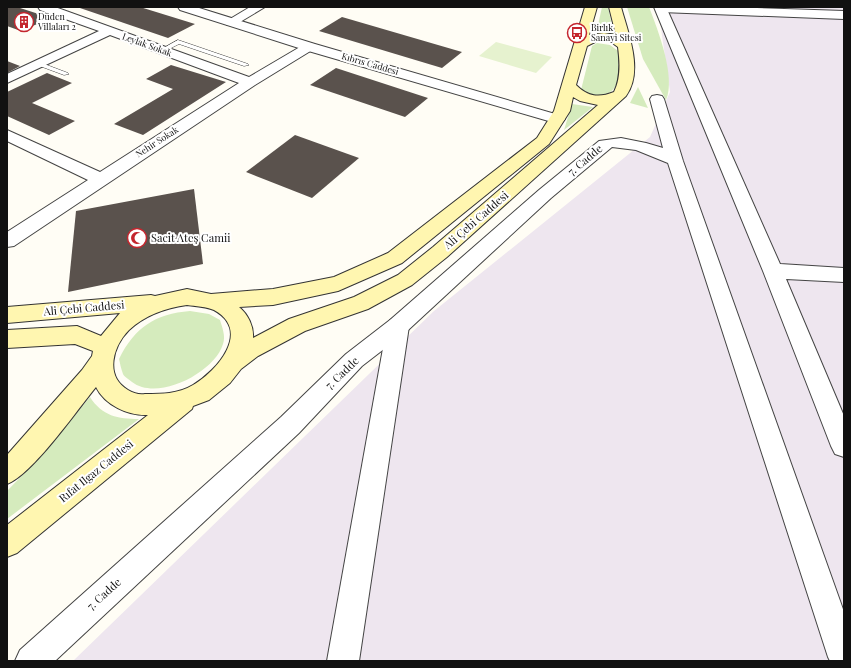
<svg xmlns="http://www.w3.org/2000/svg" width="851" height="668" viewBox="0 0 851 668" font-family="'Playfair Display',serif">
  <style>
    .industrial { fill: #eee6ef }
    .green { fill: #d5ebbd }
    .pitch { fill: #e6f2cf }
    .building { fill: #5a524d }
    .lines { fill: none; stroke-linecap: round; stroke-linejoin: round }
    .service-casing { stroke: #444; stroke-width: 1 }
    .minor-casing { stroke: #444; stroke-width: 2 }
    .tertiary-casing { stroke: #444; stroke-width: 2 }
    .secondary-casing { stroke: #333; stroke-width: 2 }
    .service { fill: #fff; fill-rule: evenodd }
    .minor { fill: #fff; fill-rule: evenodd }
    .tertiary { fill: #fff; fill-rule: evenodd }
    .secondary { fill: #fff6b0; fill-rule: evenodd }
    .labels { text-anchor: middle; stroke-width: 4; stroke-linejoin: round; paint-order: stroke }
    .far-poi-label { font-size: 9px; fill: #111; stroke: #fff; text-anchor: start }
    .far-street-label { font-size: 9px; fill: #111; stroke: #fff }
    .street-label { font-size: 11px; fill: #111; stroke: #fff }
    .poi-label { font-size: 11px; fill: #111; stroke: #fff; text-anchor: start }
  </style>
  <rect width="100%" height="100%" fill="#fffdf5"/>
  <polygon class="industrial" points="658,7 844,7 844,661 73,661 434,311 650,137 670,92"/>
  <g class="green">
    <polygon points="602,7 608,7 614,35 596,34"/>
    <path d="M 627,7 L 649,7 C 658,30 676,77 666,100 L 643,59 Z"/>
    <path d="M 597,43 L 610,45 L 618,51 C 619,67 623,92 602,95 C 595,96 586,94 581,90 L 592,46 Z"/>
    <polygon points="638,87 648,108 630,103"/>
    <polygon points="572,104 593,107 564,130"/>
    <path d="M 190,311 L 209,314 L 220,320 C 222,327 226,336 223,344 C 215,372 158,402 132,382 C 129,379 124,377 123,374 C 121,369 120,363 119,359 C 135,327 155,314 190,311 Z"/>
    <path d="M 90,397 C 102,416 118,419 139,419 L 7,519 L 7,491 L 39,458 Z"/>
  </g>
  <polygon class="pitch" points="496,42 552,57 536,73 479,56"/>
  <g class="building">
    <polygon points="7,7 17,7 51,18 21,31 7,26"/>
    <polygon points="77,7 140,7 195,24 168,38"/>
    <polygon points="342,17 462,52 442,68 319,31"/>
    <polygon points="7,61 20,66 7,73"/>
    <polygon points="171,65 226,82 143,135 114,124 173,89 146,79"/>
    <polygon points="336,68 428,98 405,117 310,85"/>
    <polygon points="47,73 72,83 32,103 75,121 49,135 7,116 7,92"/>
    <polygon points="295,135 359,158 312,198 246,172"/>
    <polygon points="194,189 203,264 68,292 76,211"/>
  </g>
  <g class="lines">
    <defs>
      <g id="service">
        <polygon points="178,40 248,64 249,65 244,66 179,44 165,51 160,50"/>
        <polygon points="39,62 68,73 69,74 64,75 37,65 36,64"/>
      </g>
      <g id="minor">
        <polygon points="38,7 55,7 249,77 305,44 310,43 317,47 255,85 14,246 7,247 7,232 88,180 7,141 7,130 100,172 239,83 110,35 7,83 7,74 99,31 40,10"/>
        <polygon points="250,7 265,7 235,25 227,25 225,22"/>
        <polygon points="654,7 666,7 780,264 844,268 844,282 786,279 844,416 844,457 835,454 831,446 763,271"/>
        <polygon points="398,318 406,320 409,326 359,661 327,661 387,326 390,320"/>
      </g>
      <g id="tertiary">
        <polygon points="178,7 196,7 315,44 562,116 565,119 562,122 552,122 305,50 180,10"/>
        <polygon points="656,7 728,7 844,11 844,19 661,12 657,11"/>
        <polygon points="657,95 662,96 664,99 683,161 844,612 844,661 830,661 828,657 668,163 636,150 612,147 551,198 406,332 362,366 299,433 55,661 15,661 20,650 281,417 346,354 390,320 539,190 599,141 621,138 646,143 663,148 650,99 652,96"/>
      </g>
      <path id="secondary" d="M 585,7 L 597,7 L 589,35 L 604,33 L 616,35 L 609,7 L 621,7 C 628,33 644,71 626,96 L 447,257 L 412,285 L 368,309 L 305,331 L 258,356 L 241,369 L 230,383 L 209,400 L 193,406 L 192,409 L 17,553 L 7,557 L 7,525 L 148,415 C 128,416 105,405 96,387 C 77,410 32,475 7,484 L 7,455 L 82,370 L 92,356 L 93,351 L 75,344 L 7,348 L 7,330 L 77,326 L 101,336 L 120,313 L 7,323 L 7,307 L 151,295 L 155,296 L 187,289 L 211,294 L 273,289 L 334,277 L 388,253 L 537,138 L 554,111 ZM 604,40 L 611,42 L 618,47 C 620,62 621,78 614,92 C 599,98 588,97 576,85 L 587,46 L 597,41 ZM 573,97 L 580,101 L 598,105 L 433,247 L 398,275 L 354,297 L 289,319 L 253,338 C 254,327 248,314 239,307 L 273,305 L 338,291 L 402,263 L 549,144 L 570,111 ZM 187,305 C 195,306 207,307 214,310 C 252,331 217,371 193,385 C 178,394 161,394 145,394 C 139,395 133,393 128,390 C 104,376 113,346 129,330 C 145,315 166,308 187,305 Z"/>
    </defs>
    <use href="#service" class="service-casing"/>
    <use href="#minor" class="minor-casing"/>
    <use href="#tertiary" class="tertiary-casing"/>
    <use href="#secondary" class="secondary-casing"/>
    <use href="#service" class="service"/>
    <use href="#minor" class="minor"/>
    <use href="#tertiary" class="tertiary"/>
    <use href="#secondary" class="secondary"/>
  </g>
  <defs>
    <symbol id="building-ring" viewBox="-11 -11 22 22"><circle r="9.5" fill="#fff" stroke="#c4262e" stroke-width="1.5"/><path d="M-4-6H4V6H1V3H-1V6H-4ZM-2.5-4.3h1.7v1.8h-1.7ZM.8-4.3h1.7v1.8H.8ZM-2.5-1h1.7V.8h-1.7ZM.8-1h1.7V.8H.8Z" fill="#c4262e"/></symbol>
    <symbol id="bus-ring" viewBox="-11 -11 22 22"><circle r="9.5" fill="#fff" stroke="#c4262e" stroke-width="1.5"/><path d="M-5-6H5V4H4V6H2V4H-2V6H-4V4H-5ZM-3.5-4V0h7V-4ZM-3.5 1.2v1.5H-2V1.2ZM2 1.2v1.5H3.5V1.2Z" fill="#c4262e"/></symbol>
    <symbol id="mosque-ring" viewBox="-11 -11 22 22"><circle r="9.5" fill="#fff" stroke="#c4262e" stroke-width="1.5"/><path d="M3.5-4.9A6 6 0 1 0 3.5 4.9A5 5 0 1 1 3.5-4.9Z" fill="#c4262e"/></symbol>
  </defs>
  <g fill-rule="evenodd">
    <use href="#building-ring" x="13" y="11" width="22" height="22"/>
    <use href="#bus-ring" x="566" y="22" width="22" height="22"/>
    <use href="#mosque-ring" x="126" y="227" width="22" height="22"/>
  </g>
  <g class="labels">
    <g class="far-poi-label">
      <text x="38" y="20">Düden<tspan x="38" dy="10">Villaları 2</tspan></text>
      <text x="591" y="31">Birlık<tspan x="591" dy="10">Sanayi Sitesi</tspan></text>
    </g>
    <g class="far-street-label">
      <text transform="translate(147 45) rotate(20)" y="3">Leylak Sokak</text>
      <text transform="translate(370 64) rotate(16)" y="3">Kıbrıs Caddesi</text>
      <text transform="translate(157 142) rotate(-33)" y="3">Nehir Sokak</text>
    </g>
    <g class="street-label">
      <text transform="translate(585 160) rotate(-40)" y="4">7. Cadde</text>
      <text transform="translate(476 220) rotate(-41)" y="4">Ali Çebi Caddesi</text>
      <text transform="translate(84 308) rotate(-5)" y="4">Ali Çebi Caddesi</text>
      <text transform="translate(342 373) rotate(-44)" y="4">7. Cadde</text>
      <text transform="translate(96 471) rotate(-39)" y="4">Rıfat Ilgaz Caddesi</text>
      <text transform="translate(104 594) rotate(-42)" y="4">7. Cadde</text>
    </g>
    <g class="poi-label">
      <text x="151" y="242">Sacit Ateş Camii</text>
    </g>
  </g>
  <rect width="851" height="668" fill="none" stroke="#111111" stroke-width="16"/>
</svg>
